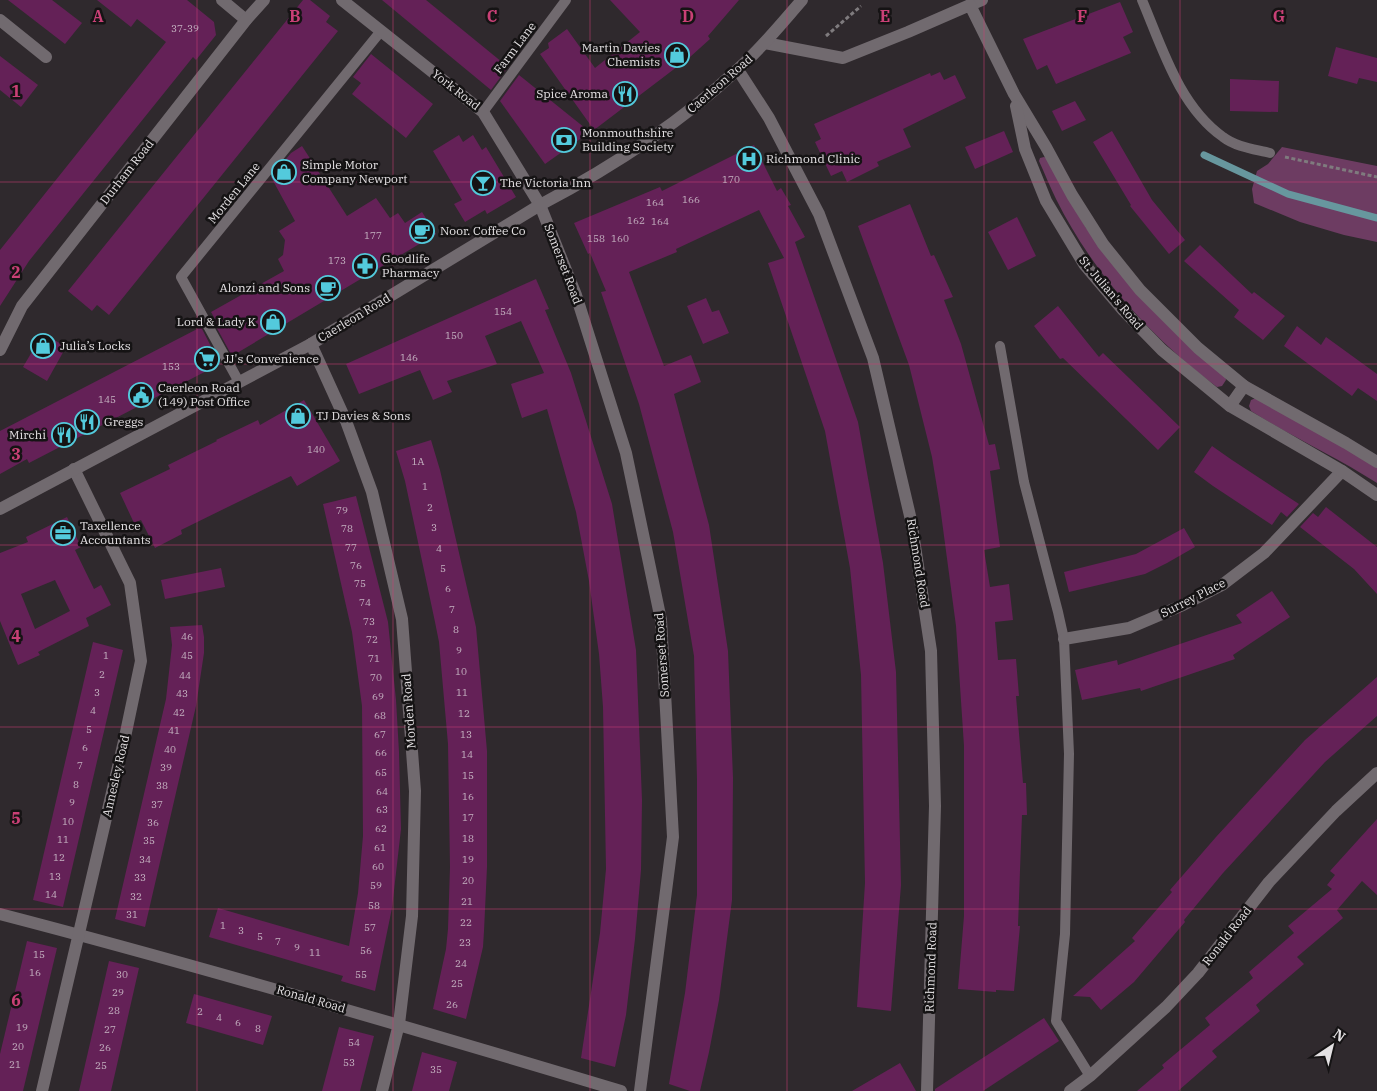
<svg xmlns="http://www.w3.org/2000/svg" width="1377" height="1091" viewBox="0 0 1377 1091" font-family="'IBM Plex Serif',serif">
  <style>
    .green { fill: #6d3c62 }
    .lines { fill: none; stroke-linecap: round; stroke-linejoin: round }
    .stream { stroke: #67979e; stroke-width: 7 }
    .building { fill: #642157; fill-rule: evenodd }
    .path { stroke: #7f7b7e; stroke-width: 3; stroke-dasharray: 4 2.5; stroke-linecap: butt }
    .service { stroke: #716a6f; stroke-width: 10 }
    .minor { stroke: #716a6f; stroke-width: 12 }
    .tertiary { stroke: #716a6f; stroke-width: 12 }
    .secondary { stroke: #716a6f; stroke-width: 12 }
    .grid { fill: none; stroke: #c94076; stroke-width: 1; stroke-opacity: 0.55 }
    .labels { text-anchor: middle; stroke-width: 5; stroke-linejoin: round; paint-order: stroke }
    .number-label { font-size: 10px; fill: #c4b1c0 }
    .street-label { font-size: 12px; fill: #e4e1e3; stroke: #151314 }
    .poi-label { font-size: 12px; fill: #e4e1e3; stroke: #151314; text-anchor: start }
    .grid-label { font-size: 16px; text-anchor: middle; font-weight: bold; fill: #c94076; stroke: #151314; stroke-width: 5; stroke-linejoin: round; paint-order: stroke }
  </style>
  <rect width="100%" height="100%" fill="#2f292d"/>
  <g class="green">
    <polygon points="1282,147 1377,166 1377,242 1344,235 1300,222 1254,203 1252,189 1257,171 1268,164"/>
    <path d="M 1044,157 L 1047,158 L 1086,228 L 1225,376 L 1226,380 L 1222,386 L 1217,387 C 1151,338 1093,273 1056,199 C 1050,187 1045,174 1039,161 L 1040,158 Z"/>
    <path d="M 1256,398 L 1377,466 L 1377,483 C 1336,457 1292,437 1251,411 L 1249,406 L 1251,400 Z"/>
  </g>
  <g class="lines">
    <polyline class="stream" points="1204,155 1288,194 1377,218"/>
  </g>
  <g class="building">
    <polygon points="8,0 52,0 82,23 65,44"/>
    <polygon points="97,0 187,0 214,22 216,35 196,60 193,57 29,261 0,306 0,250 166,42 137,19 131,27"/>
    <polygon points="303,0 310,0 330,16 326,22 338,31 109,315 97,305 92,311 68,291"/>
    <polygon points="382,0 426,0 508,67 491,90"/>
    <polygon points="610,0 739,0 708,36 710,39 690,57 594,130 540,54 549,48 548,43 567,29 595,68 640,32"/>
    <polygon points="1120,2 1133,32 1123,37 1131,53 1056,84 1047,65 1037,70 1023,39"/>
    <polygon points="1336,47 1377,58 1377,82 1359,78 1357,84 1328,76"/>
    <polygon points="371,54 433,104 406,138 352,94 361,83 353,77"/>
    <polygon points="0,56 38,85 21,107 0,90"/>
    <polygon points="940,72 944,80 955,75 966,98 903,129 911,147 877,162 879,166 847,182 842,171 831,176 815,142 821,139 814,124 930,73 931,76"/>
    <polygon points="519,75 590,132 545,164 500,101"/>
    <polygon points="1230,79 1279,81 1278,112 1230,111"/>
    <polygon points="1075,101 1086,120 1062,131 1052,111"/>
    <polygon points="1004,131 1013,152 975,169 965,147"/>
    <polygon points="1112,131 1152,200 1185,240 1169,254 1130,206 1131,205 1093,142"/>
    <polygon points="459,135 463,142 473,135 482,150 486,147 516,197 487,214 485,210 465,222 454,204 462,200 433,151"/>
    <polygon points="754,145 777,191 781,188 791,205 788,206 805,237 795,242 858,422 883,563 896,672 901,885 891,1011 857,1007 865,883 861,675 850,568 825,431 768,263 784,258 759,210 676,249 677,252 629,272 664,366 691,355 701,382 674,394 709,525 728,651 733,778 732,900 719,1000 709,1052 700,1091 690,1091 669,1084 685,993 697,895 697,780 694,656 673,532 639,404 601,292 606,291 590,253 588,254 574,223 660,187 662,191"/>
    <polygon points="302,146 347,216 376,198 390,218 398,213 405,223 422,212 436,234 232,356 213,321 215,319 211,312 284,271 278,259 283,255 285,240 279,231 295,221 271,177 291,153"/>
    <polygon points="910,204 931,256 934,255 953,297 944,300 961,344 989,445 995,444 1000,469 990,471 1000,547 984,550 990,587 1009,584 1013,620 995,622 998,660 1016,659 1019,696 1016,696 1023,783 1026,783 1027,815 1022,815 1018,926 1020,926 1014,991 996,990 996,992 958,989 964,916 964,746 956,626 940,506 932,457 909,365 858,226"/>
    <polygon points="1017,217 1036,256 1008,270 988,232"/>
    <polygon points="1200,245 1252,294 1254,292 1285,316 1263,340 1234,317 1239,310 1184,261"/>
    <polygon points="536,279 549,309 545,310 571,373 612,504 636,650 642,800 641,870 635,939 626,1015 615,1067 581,1058 600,933 606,869 603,707 599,654 589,581 576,512 547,409 522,418 511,384 544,373 521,321 485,336 497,364 447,381 452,392 433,400 420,370 359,394 346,364"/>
    <polygon points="706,298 712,312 719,310 729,333 703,344 687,306"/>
    <polygon points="1058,306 1099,357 1103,353 1180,427 1158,450 1063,358 1060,359 1034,326"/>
    <polygon points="1297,326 1321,345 1326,337 1377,374 1377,401 1358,388 1352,396 1284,346"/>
    <polygon points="201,327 220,364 29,463 27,459 0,474 0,431"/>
    <polygon points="43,333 66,347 47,381 23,367"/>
    <polygon points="304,400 340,461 297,486 291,476 181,530 182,534 155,548 141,520 134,523 120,493 170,469 168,465 217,441 216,440 258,420 260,425"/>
    <polygon points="431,440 440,470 476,627 487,751 487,867 484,931 483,947 466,1019 433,1009 446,949 448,929 450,867 448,744 439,642 435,622 405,481 396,451"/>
    <polygon points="1212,446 1232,460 1299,504 1287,517 1281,512 1272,525 1213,486 1194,472"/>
    <polygon points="356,496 388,622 396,700 399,752 401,829 392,908 375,991 341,981 343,976 209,937 218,908 349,946 358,893 363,836 362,706 352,632 323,504"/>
    <polygon points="1326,507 1377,547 1377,594 1354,569 1300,527 1313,513 1318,517"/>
    <path d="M 67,517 L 81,547 L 75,550 L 94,589 L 101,585 L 111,605 L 86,618 L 89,626 L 38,652 L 40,655 L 18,665 L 0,621 L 0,553 L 28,542 L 26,537 ZM 55,580 L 70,611 L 35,629 L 21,594 Z"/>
    <polygon points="1184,528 1195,547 1167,563 1145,574 1069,592 1064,572 1136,554"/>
    <polygon points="221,568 225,587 165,599 161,580"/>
    <polygon points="1272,591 1290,617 1233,655 1235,659 1141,691 1140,688 1082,700 1075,670 1117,660 1118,665 1242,623 1236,615"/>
    <polygon points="202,625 204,637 204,653 196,706 145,927 115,919 166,699 172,645 170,627"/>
    <polygon points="93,642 123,650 63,907 33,900"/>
    <polygon points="1377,677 1377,716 1325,762 1223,873 1184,920 1185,922 1134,982 1101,1010 1090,997 1073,996 1135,941 1132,938 1172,892 1170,890 1216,837 1305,740"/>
    <polygon points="1377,819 1377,895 1362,881 1337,910 1343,918 1297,957 1304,964 1256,1005 1260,1011 1212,1051 1217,1057 1178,1091 1137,1091 1164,1068 1162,1065 1210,1025 1205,1018 1253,978 1249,972 1294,933 1288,926 1332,889 1327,885 1335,875 1330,871"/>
    <polygon points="27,941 57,948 23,1091 0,1091 0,1054"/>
    <polygon points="109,961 139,968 124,1034 111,1091 79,1091"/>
    <polygon points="194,994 272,1016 263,1045 186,1023"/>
    <polygon points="1044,1018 1059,1041 983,1091 935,1091 935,1089"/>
    <polygon points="339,1027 374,1036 360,1091 322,1091"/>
    <polygon points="422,1052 457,1062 449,1091 412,1091"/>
    <polygon points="900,1063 916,1091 852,1091"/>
  </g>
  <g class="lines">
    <g class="path">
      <polyline points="826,36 861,6"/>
      <polyline points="1285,157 1377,177"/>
    </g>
    <g class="service">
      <path d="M 1142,0 C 1162,47 1179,106 1223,137 C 1236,147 1254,149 1270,153"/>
      <polyline points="483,112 566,0"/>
      <polyline points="1000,346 1024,482 1058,612 1064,639 1069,754 1065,934 1056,1021 1090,1076"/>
      <polyline points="239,382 181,277 381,31"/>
    </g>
    <g class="minor">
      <polyline points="222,0 246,20"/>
      <polyline points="342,0 483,112 540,205 576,295 626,453 661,620 673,837 640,1091"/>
      <polyline points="970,5 982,0"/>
      <polyline points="0,20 46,57"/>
      <polyline points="738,70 769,118 819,214 873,358 911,520 931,651 935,806 927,1091"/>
      <polyline points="311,344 346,421 372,492 402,619 415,791 412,916 399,1024 382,1091"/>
      <polyline points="0,350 22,306 246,20 264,0"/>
      <polyline points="1064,639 1129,628 1183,605 1222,585 1264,553 1342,471"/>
      <path d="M 0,914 C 208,968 415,1029 621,1091"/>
      <polyline points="42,1091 125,737 141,661 130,583 74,469"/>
      <polyline points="1070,1091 1090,1076 1166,1007 1198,973 1269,882 1336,811 1377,773"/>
    </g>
    <g class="tertiary">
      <polyline points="765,43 843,58 908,32 970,5 1014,94 1046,147 1072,195 1103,244 1140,290 1198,348 1244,386 1346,443 1377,462"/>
      <polyline points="1016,106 1025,149 1046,201 1084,264 1123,310 1162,350 1230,406 1342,471 1377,495"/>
      <polyline points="1230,406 1244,386"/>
    </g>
    <path class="secondary" d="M 0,509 L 311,344 L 540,205 C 610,168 679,124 737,70 C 761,49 781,24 802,0"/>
  </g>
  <path class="grid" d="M 197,0 L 197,1091M 393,0 L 393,1091M 590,0 L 590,1091M 787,0 L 787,1091M 984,0 L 984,1091M 1180,0 L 1180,1091M 0,182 L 1377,182M 0,364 L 1377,364M 0,545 L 1377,545M 0,727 L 1377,727M 0,909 L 1377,909"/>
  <defs>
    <symbol id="shop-ring" viewBox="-11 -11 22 22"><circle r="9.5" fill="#151314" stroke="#53cadc" stroke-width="1.5"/><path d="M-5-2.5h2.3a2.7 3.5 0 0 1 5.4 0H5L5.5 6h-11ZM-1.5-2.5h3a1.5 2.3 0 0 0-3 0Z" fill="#53cadc"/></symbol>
    <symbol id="restaurant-ring" viewBox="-11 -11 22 22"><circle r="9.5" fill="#151314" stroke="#53cadc" stroke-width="1.5"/><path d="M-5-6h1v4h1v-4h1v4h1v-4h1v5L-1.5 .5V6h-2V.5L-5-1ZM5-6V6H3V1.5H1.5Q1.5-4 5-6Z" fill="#53cadc"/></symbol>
    <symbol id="bank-ring" viewBox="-11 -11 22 22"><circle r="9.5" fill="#151314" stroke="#53cadc" stroke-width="1.5"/><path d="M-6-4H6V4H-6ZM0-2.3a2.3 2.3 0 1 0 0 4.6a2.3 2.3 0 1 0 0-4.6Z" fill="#53cadc"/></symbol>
    <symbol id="hospital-ring" viewBox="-11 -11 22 22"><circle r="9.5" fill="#151314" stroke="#53cadc" stroke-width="1.5"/><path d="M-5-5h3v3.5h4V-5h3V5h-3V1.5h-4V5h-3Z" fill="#53cadc"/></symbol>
    <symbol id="bar-ring" viewBox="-11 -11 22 22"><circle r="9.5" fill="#151314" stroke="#53cadc" stroke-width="1.5"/><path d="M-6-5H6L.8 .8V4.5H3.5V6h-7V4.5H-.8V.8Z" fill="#53cadc"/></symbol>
    <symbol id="cafe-ring" viewBox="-11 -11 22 22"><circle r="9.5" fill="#151314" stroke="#53cadc" stroke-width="1.5"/><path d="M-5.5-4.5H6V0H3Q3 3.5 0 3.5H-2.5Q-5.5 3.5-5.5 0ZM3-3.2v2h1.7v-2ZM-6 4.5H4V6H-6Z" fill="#53cadc"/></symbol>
    <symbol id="pharmacy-ring" viewBox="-11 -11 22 22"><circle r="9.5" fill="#151314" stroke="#53cadc" stroke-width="1.5"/><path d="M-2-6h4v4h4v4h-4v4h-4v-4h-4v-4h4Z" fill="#53cadc"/></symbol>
    <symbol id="supermarket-ring" viewBox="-11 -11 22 22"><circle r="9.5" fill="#151314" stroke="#53cadc" stroke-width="1.5"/><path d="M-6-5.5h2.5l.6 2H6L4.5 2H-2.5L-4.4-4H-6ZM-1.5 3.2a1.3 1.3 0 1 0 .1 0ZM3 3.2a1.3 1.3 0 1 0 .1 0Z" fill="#53cadc"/></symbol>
    <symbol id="civic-ring" viewBox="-11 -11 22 22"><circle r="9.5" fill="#151314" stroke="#53cadc" stroke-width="1.5"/><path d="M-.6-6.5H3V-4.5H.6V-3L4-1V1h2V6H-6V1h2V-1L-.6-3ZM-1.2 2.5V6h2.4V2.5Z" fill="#53cadc"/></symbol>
    <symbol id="office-ring" viewBox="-11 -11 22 22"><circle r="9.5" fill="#151314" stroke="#53cadc" stroke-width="1.5"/><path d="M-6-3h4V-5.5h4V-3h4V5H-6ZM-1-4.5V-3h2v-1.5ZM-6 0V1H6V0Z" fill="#53cadc"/></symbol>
  </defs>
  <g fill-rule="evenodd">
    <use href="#shop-ring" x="663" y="41" width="28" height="28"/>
    <use href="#restaurant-ring" x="611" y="80" width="28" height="28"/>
    <use href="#bank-ring" x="550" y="126" width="28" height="28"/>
    <use href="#hospital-ring" x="735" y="145" width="28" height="28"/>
    <use href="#shop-ring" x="270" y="158" width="28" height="28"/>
    <use href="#bar-ring" x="469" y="169" width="28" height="28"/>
    <use href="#cafe-ring" x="408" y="217" width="28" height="28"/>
    <use href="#pharmacy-ring" x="351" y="252" width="28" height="28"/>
    <use href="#cafe-ring" x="314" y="274" width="28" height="28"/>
    <use href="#shop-ring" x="259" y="308" width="28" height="28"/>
    <use href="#shop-ring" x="29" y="332" width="28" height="28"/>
    <use href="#supermarket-ring" x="193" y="345" width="28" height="28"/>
    <use href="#civic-ring" x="127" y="381" width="28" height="28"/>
    <use href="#shop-ring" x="284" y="402" width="28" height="28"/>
    <use href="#restaurant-ring" x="73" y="408" width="28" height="28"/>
    <use href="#restaurant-ring" x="50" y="421" width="28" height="28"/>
    <use href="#office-ring" x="49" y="519" width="28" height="28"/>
  </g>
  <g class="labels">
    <g class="number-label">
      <text x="185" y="32">37-39</text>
      <text x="731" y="183">170</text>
      <text x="691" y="203">166</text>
      <text x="655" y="206">164</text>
      <text x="636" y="224">162</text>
      <text x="660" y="225">164</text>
      <text x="373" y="239">177</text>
      <text x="596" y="242">158</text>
      <text x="620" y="242">160</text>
      <text x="337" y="264">173</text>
      <text x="503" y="315">154</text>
      <text x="454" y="339">150</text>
      <text x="409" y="361">146</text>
      <text x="171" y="370">153</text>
      <text x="107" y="403">145</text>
      <text x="316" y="453">140</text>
      <text x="418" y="465">1A</text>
      <text x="425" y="490">1</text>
      <text x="430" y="511">2</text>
      <text x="342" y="514">79</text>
      <text x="434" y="531">3</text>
      <text x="347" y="532">78</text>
      <text x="351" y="551">77</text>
      <text x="439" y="552">4</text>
      <text x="356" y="569">76</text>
      <text x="443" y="572">5</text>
      <text x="360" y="587">75</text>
      <text x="448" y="592">6</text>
      <text x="365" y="606">74</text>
      <text x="452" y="613">7</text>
      <text x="369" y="625">73</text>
      <text x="456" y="633">8</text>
      <text x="187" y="640">46</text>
      <text x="372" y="643">72</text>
      <text x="459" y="654">9</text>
      <text x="106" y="659">1</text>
      <text x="187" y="659">45</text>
      <text x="374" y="662">71</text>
      <text x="461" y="675">10</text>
      <text x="102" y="678">2</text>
      <text x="185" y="679">44</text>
      <text x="376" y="681">70</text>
      <text x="97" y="696">3</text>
      <text x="462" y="696">11</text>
      <text x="182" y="697">43</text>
      <text x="378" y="700">69</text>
      <text x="93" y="714">4</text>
      <text x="179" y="716">42</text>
      <text x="464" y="717">12</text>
      <text x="380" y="719">68</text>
      <text x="89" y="733">5</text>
      <text x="174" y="734">41</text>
      <text x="380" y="738">67</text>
      <text x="466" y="738">13</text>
      <text x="85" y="751">6</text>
      <text x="170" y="753">40</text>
      <text x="381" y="756">66</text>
      <text x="467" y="758">14</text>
      <text x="80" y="769">7</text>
      <text x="166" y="771">39</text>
      <text x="381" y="776">65</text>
      <text x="468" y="779">15</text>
      <text x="76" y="788">8</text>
      <text x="162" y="789">38</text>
      <text x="382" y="795">64</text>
      <text x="468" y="800">16</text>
      <text x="72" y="806">9</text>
      <text x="157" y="808">37</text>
      <text x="382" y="813">63</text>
      <text x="468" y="821">17</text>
      <text x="68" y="825">10</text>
      <text x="153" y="826">36</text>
      <text x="381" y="832">62</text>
      <text x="468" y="842">18</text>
      <text x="63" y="843">11</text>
      <text x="149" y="844">35</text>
      <text x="380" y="851">61</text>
      <text x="59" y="861">12</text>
      <text x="145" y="863">34</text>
      <text x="468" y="863">19</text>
      <text x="378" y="870">60</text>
      <text x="55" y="880">13</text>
      <text x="140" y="881">33</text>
      <text x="468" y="884">20</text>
      <text x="376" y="889">59</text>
      <text x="51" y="898">14</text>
      <text x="136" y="900">32</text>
      <text x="467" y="905">21</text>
      <text x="374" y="909">58</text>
      <text x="132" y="918">31</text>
      <text x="466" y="926">22</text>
      <text x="223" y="929">1</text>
      <text x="370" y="931">57</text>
      <text x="241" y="934">3</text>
      <text x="260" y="940">5</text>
      <text x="278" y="945">7</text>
      <text x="465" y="946">23</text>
      <text x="297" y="951">9</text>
      <text x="366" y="954">56</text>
      <text x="315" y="956">11</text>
      <text x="39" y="958">15</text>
      <text x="461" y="967">24</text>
      <text x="35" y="976">16</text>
      <text x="122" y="978">30</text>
      <text x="361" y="978">55</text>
      <text x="457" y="987">25</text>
      <text x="118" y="996">29</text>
      <text x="452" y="1008">26</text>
      <text x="114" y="1014">28</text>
      <text x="200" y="1015">2</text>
      <text x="219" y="1021">4</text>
      <text x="238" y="1026">6</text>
      <text x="22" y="1031">19</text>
      <text x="258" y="1032">8</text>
      <text x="110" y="1033">27</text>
      <text x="354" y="1046">54</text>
      <text x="18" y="1050">20</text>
      <text x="105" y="1051">26</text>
      <text x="349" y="1066">53</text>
      <text x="15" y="1068">21</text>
      <text x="101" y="1069">25</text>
      <text x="436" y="1073">35</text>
    </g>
    <g class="street-label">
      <text transform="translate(515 48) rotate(-53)" y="4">Farm Lane</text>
      <text transform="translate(720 84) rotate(-41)" y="4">Caerleon Road</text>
      <text transform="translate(456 90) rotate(38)" y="4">York Road</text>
      <text transform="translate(127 172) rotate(-52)" y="4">Durham Road</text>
      <text transform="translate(234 193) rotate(-51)" y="4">Morden Lane</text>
      <text transform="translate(563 264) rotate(69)" y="4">Somerset Road</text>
      <text transform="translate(1111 293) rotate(50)" y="4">St. Julian's Road</text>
      <text transform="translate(354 318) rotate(-31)" y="4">Caerleon Road</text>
      <text transform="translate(918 563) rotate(81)" y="4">Richmond Road</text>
      <text transform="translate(1193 598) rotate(-27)" y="4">Surrey Place</text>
      <text transform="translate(662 655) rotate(-94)" y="4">Somerset Road</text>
      <text transform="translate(409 711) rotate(-94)" y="4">Morden Road</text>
      <text transform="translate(116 776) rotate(-77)" y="4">Annesley Road</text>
      <text transform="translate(1227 936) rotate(-52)" y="4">Ronald Road</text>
      <text transform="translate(931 967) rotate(-88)" y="4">Richmond Road</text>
      <text transform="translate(311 999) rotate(16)" y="4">Ronald Road</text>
    </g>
    <g class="poi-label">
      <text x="660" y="52" text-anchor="end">Martin Davies<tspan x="660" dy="14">Chemists</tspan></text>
      <text x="608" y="98" text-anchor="end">Spice Aroma</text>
      <text x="582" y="137">Monmouthshire<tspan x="582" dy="14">Building Society</tspan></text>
      <text x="766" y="163">Richmond Clinic</text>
      <text x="302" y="169">Simple Motor<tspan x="302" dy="14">Company Newport</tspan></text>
      <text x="500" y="187">The Victoria Inn</text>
      <text x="440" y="235">Noor. Coffee Co</text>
      <text x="382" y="263">Goodlife<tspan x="382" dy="14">Pharmacy</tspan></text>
      <text x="310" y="292" text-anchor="end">Alonzi and Sons</text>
      <text x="256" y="326" text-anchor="end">Lord &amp; Lady K</text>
      <text x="60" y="350">Julia’s Locks</text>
      <text x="224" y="363">JJ's Convenience</text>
      <text x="158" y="392">Caerleon Road<tspan x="158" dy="14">(149) Post Office</tspan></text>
      <text x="316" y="420">TJ Davies &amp; Sons</text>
      <text x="104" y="426">Greggs</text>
      <text x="46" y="439" text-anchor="end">Mirchi</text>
      <text x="80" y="530">Taxellence<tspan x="80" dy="14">Accountants</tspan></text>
    </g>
  </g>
  <g class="grid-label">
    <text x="98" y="22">A</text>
    <text x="295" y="22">B</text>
    <text x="492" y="22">C</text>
    <text x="688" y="22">D</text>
    <text x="885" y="22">E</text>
    <text x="1082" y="22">F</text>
    <text x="1279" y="22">G</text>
    <text x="16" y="97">1</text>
    <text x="16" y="278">2</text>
    <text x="16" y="460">3</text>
    <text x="16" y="642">4</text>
    <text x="16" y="824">5</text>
    <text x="16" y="1006">6</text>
  </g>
  <g transform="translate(1332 1046) rotate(35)" stroke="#151314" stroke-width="4" paint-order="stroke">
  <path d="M0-4L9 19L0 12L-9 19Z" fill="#e4e1e3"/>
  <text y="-8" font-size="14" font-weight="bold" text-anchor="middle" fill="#e4e1e3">N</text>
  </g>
</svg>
